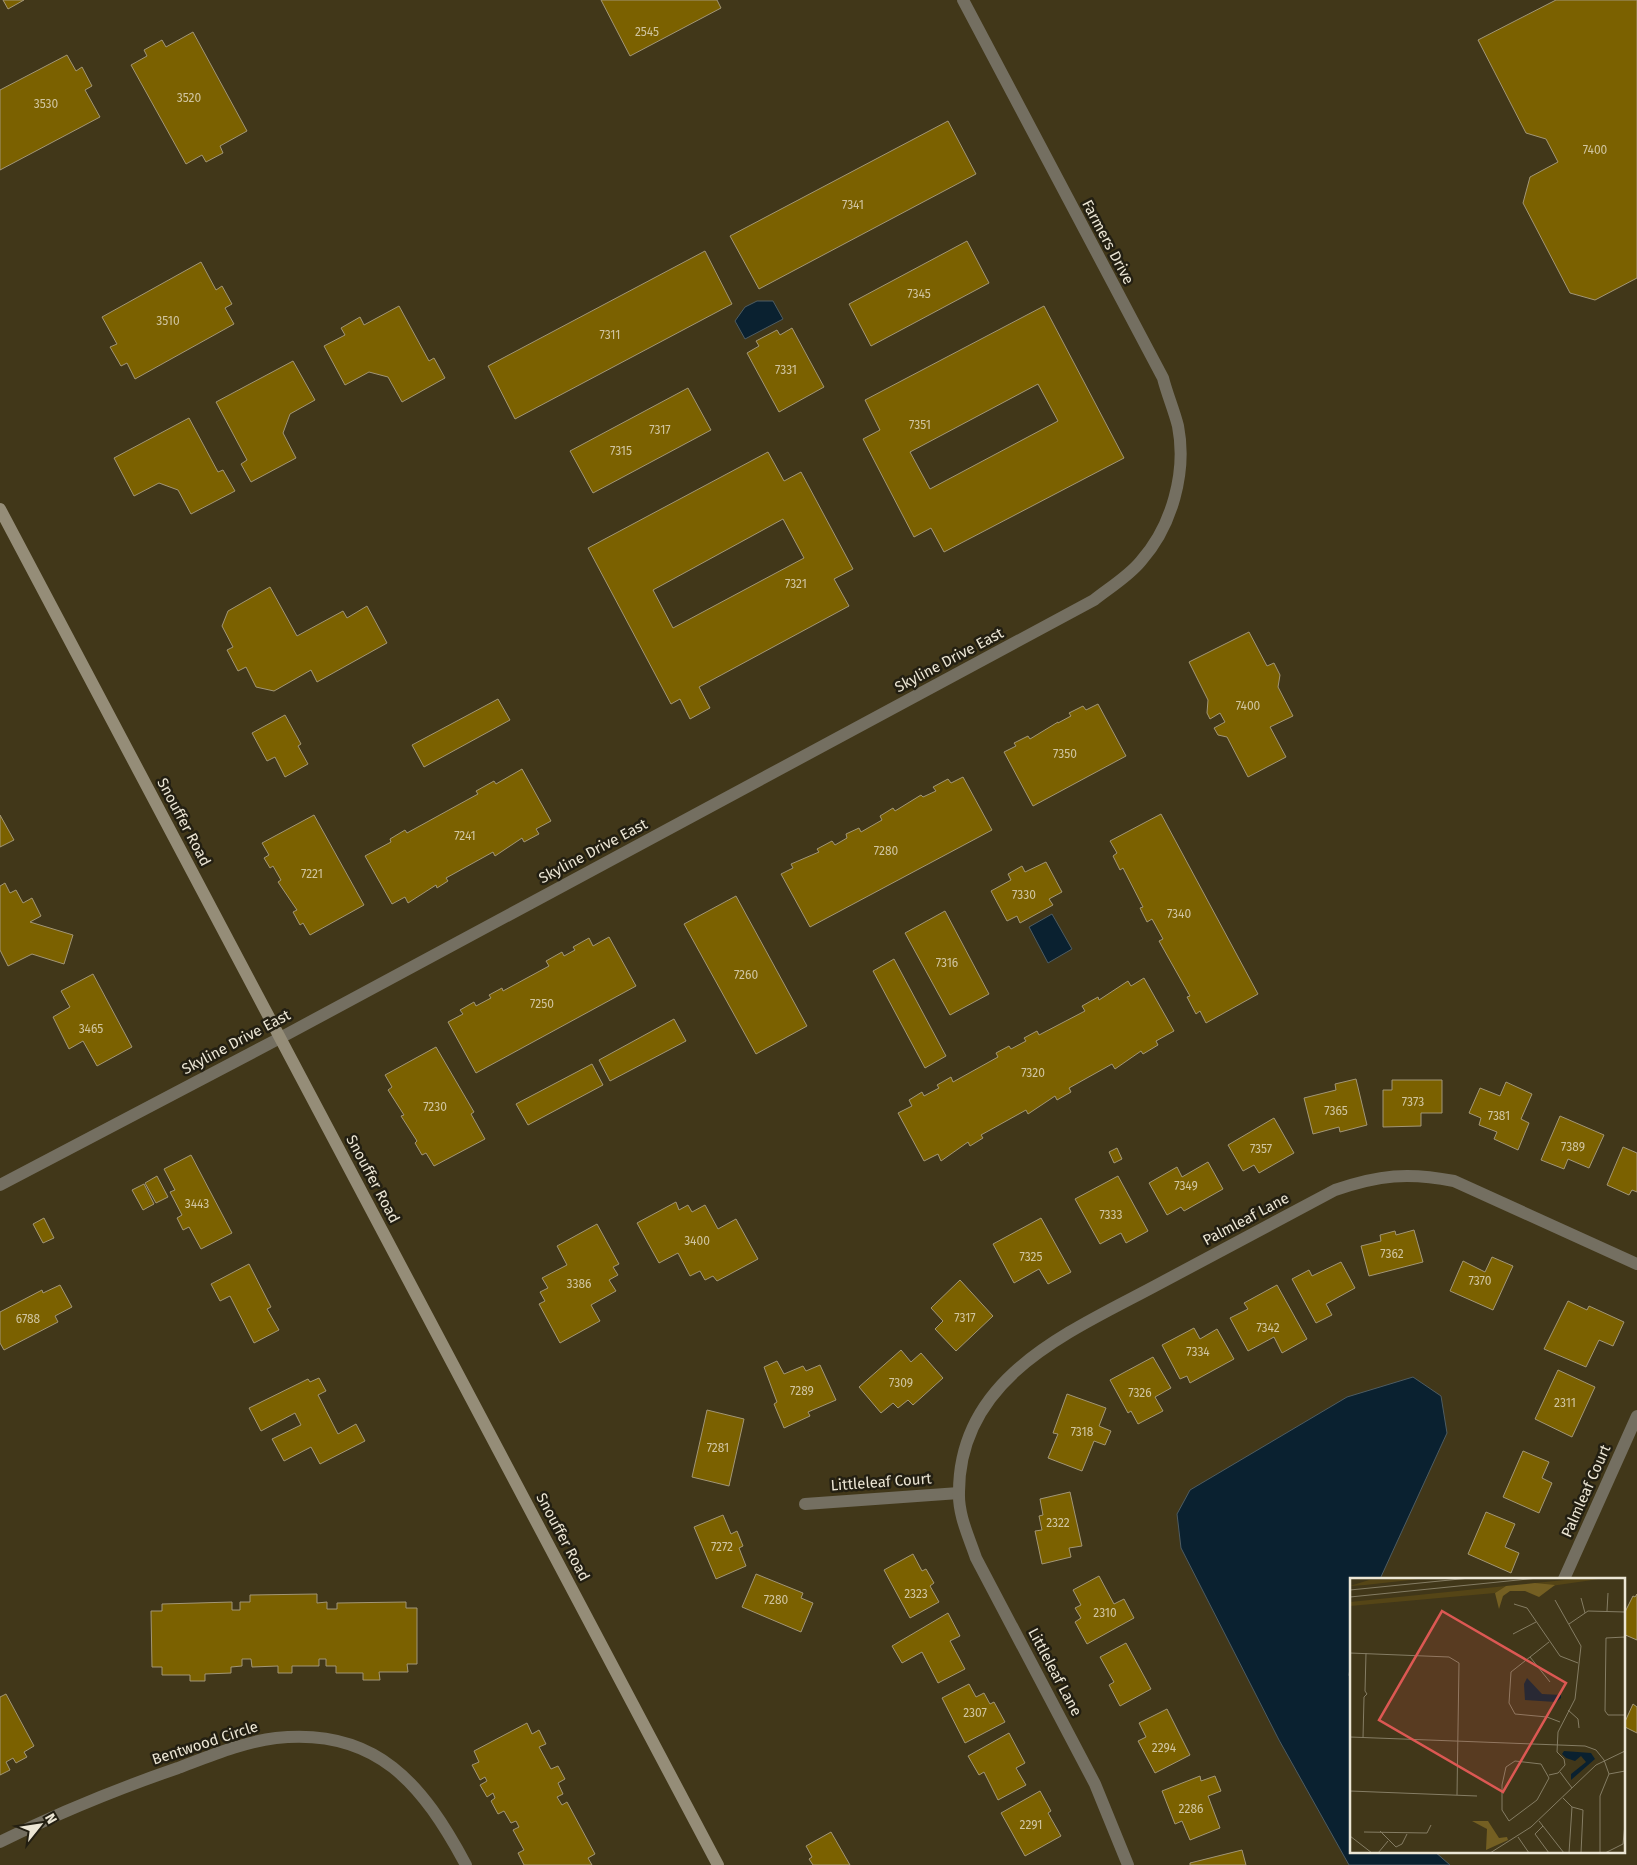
<svg xmlns="http://www.w3.org/2000/svg" width="1637" height="1865" viewBox="0 0 1637 1865" font-family="'Fira Sans',sans-serif">
  <style>
    .water { fill: #0a2130; stroke: #4e5c62 }
    .building { fill: #7b6100; stroke: #a29676; fill-rule: evenodd }
    .lines { fill: none; stroke-linecap: round; stroke-linejoin: round }
    .street { stroke: #746f61; stroke-width: 12 }
    .secondary { stroke: #958d78; stroke-width: 12 }
    .labels { text-anchor: middle; stroke-width: 5; stroke-linejoin: round; paint-order: stroke }
    .number-label { font-size: 12px; fill: #d0c5a0 }
    .street-label { font-size: 15px; fill: #ece6d5; stroke: #231f12 }
    .inset-road { fill: none; stroke: #857d64; stroke-width: 1 }
    .view { fill: #dc5853; fill-opacity: 0.15; stroke: #dc5853; stroke-width: 2.5 }
    .inset-edge { fill: none; stroke: #ece6d5; stroke-width: 2.5 }
  </style>
  <rect width="100%" height="100%" fill="#413719"/>
  <g class="water">
    <polygon points="757,301 773,301 783,319 745,339 735,321 745,307"/>
    <polygon points="1052,914 1072,949 1048,963 1029,927"/>
    <polygon points="1413,1377 1441,1396 1447,1433 1380,1579 1351,1579 1351,1661 1349,1675 1351,1681 1351,1851 1434,1851 1450,1865 1349,1865 1279,1740 1181,1548 1177,1514 1190,1490 1347,1397"/>
  </g>
  <g class="building">
    <polygon points="3,0 24,0 8,9"/>
    <polygon points="601,0 717,0 721,8 630,56"/>
    <polygon points="1556,0 1637,0 1637,278 1595,300 1570,293 1523,203 1530,177 1558,162 1546,139 1526,133 1478,40"/>
    <polygon points="193,32 247,131 220,146 223,153 206,162 202,155 186,164 131,65 147,56 144,50 162,40 166,47"/>
    <polygon points="67,55 76,71 82,67 92,86 85,90 100,117 0,170 0,90"/>
    <polygon points="948,121 976,174 759,289 730,236"/>
    <polygon points="967,241 989,283 871,346 849,304"/>
    <polygon points="705,251 732,304 515,419 488,366"/>
    <polygon points="201,262 216,290 222,286 232,304 225,308 234,324 135,379 127,363 121,366 110,347 117,344 102,317"/>
    <polygon points="399,306 429,361 434,358 445,378 402,402 388,377 369,372 345,385 324,346 345,335 341,328 360,317 364,325"/>
    <path d="M 1044,306 L 1124,458 L 944,552 L 931,528 L 914,537 L 863,439 L 880,430 L 865,400 ZM 1038,384 L 1058,421 L 930,489 L 910,452 Z"/>
    <polygon points="792,328 824,387 779,412 747,353 759,346 756,341 777,330 780,335"/>
    <polygon points="293,361 315,400 290,414 283,433 296,458 251,482 241,464 247,460 216,402"/>
    <polygon points="688,388 711,430 593,493 570,451"/>
    <polygon points="189,418 218,472 223,470 235,491 191,514 178,490 159,483 134,496 114,458"/>
    <path d="M 768,452 L 784,481 L 801,472 L 853,569 L 834,579 L 849,606 L 699,687 L 710,708 L 690,719 L 680,699 L 671,704 L 588,548 ZM 783,519 L 804,558 L 673,628 L 653,590 Z"/>
    <polygon points="270,587 297,636 343,611 347,618 367,606 387,643 317,682 311,670 274,691 256,687 246,667 238,671 227,650 233,647 222,626 228,611"/>
    <polygon points="1249,632 1267,666 1274,663 1280,675 1278,687 1293,716 1270,727 1286,757 1248,777 1227,737 1218,735 1214,728 1225,722 1220,713 1210,719 1207,713 1208,700 1189,662"/>
    <polygon points="498,699 510,720 424,767 412,745"/>
    <polygon points="1098,704 1126,756 1033,806 1004,752 1016,746 1014,743 1028,736 1030,739 1058,722 1058,723 1071,716 1069,713 1083,706 1086,710"/>
    <polygon points="285,715 301,744 298,746 308,764 285,777 275,757 267,761 252,733"/>
    <polygon points="522,769 551,821 536,829 539,834 524,842 522,838 495,856 493,852 446,878 448,881 437,888 436,885 408,903 405,897 392,904 365,856 391,842 390,839 405,830 407,833 478,794 476,791 494,781 496,784"/>
    <polygon points="963,777 992,830 810,927 781,874 793,868 791,864 819,852 817,849 832,841 835,845 847,838 846,834 859,828 861,832 882,820 880,816 893,808 895,811 921,795 923,797 936,791 933,787 948,779 951,783"/>
    <polygon points="1161,814 1258,994 1206,1023 1200,1011 1196,1014 1187,997 1190,996 1159,941 1163,939 1152,919 1147,922 1140,908 1143,907 1123,868 1120,870 1113,856 1117,853 1110,841"/>
    <polygon points="0,815 14,840 0,847"/>
    <polygon points="314,815 364,905 310,935 303,923 300,925 293,912 297,910 278,882 281,880 273,866 270,868 264,858 269,855 262,843"/>
    <polygon points="1046,862 1062,892 1049,899 1053,905 1020,923 1017,916 1007,921 991,891 1011,880 1008,874 1022,866 1025,872"/>
    <polygon points="5,883 10,893 16,890 23,903 32,898 41,916 30,922 73,935 64,964 32,954 8,966 0,950 0,886"/>
    <polygon points="736,896 807,1026 756,1054 684,924"/>
    <polygon points="945,911 989,994 950,1015 905,933"/>
    <polygon points="609,937 636,986 476,1073 448,1022 463,1014 460,1010 474,1002 476,1006 491,998 489,995 502,988 503,991 549,966 546,961 562,952 564,956 575,950 573,947 589,938 593,946"/>
    <polygon points="894,959 946,1056 925,1068 873,971"/>
    <polygon points="93,974 132,1047 97,1066 83,1041 69,1049 53,1017 70,1007 61,991"/>
    <polygon points="1144,978 1174,1031 1156,1041 1158,1045 1143,1054 1141,1051 1115,1069 1112,1064 1069,1088 1071,1092 1057,1100 1055,1096 1028,1114 1026,1110 981,1135 983,1138 970,1146 968,1142 941,1161 938,1154 924,1161 898,1113 912,1106 909,1100 922,1092 924,1096 939,1088 937,1085 951,1077 953,1082 998,1057 996,1053 1009,1046 1011,1049 1026,1041 1024,1038 1037,1031 1039,1035 1085,1011 1082,1006 1098,997 1099,1000 1128,981 1131,986"/>
    <polygon points="674,1019 686,1041 610,1081 599,1060"/>
    <polygon points="436,1047 474,1112 471,1114 485,1139 434,1166 426,1153 422,1155 415,1143 417,1141 401,1116 404,1115 388,1090 392,1087 385,1075"/>
    <polygon points="592,1064 603,1085 528,1125 516,1104"/>
    <polygon points="1356,1079 1367,1125 1340,1132 1339,1127 1313,1134 1304,1098 1336,1090 1335,1084"/>
    <polygon points="1392,1080 1442,1080 1442,1113 1421,1113 1421,1126 1383,1127 1383,1090 1392,1090"/>
    <polygon points="1506,1082 1532,1094 1521,1119 1529,1123 1518,1150 1494,1139 1497,1132 1479,1125 1481,1118 1469,1113 1480,1088 1500,1096"/>
    <polygon points="1560,1116 1604,1135 1589,1168 1568,1159 1564,1169 1541,1160"/>
    <polygon points="1274,1118 1294,1153 1259,1173 1254,1165 1243,1171 1228,1145"/>
    <polygon points="1623,1147 1637,1153 1637,1192 1632,1190 1629,1195 1607,1185"/>
    <polygon points="1117,1148 1122,1159 1114,1163 1109,1152"/>
    <polygon points="191,1155 232,1233 201,1249 189,1227 183,1230 177,1218 182,1215 170,1192 175,1190 164,1169"/>
    <polygon points="1208,1162 1223,1189 1184,1211 1181,1207 1167,1215 1149,1183 1177,1167 1182,1177"/>
    <polygon points="157,1176 168,1197 156,1203 145,1183"/>
    <polygon points="1118,1176 1148,1231 1126,1243 1121,1233 1100,1244 1075,1199"/>
    <polygon points="144,1184 154,1204 143,1210 132,1190"/>
    <polygon points="676,1202 679,1210 688,1205 692,1212 705,1205 718,1229 736,1219 758,1259 717,1281 713,1276 705,1280 700,1271 690,1276 678,1253 659,1263 637,1223"/>
    <polygon points="44,1218 54,1238 43,1243 33,1224"/>
    <polygon points="1041,1218 1071,1272 1048,1284 1039,1269 1014,1283 993,1244"/>
    <polygon points="597,1224 619,1264 613,1267 618,1275 609,1280 616,1291 591,1305 600,1321 560,1343 539,1304 545,1301 540,1292 548,1288 542,1278 567,1265 557,1246"/>
    <polygon points="1414,1230 1423,1262 1369,1276 1361,1246 1381,1241 1380,1235 1395,1231 1396,1235"/>
    <polygon points="1492,1257 1513,1266 1493,1310 1450,1291 1463,1261 1485,1272"/>
    <polygon points="1341,1262 1355,1288 1326,1304 1332,1315 1316,1323 1292,1279 1309,1270 1312,1276"/>
    <polygon points="249,1264 271,1307 267,1309 279,1330 254,1343 230,1296 220,1301 211,1284"/>
    <polygon points="960,1280 993,1316 956,1351 935,1329 943,1321 931,1308"/>
    <polygon points="60,1285 72,1307 55,1316 58,1322 4,1350 0,1343 0,1312 42,1290 43,1293"/>
    <polygon points="1277,1285 1307,1339 1282,1353 1274,1337 1248,1351 1230,1318 1248,1309 1244,1303"/>
    <polygon points="1568,1301 1587,1310 1589,1306 1624,1322 1613,1346 1599,1340 1586,1367 1544,1349"/>
    <polygon points="1194,1328 1200,1339 1217,1329 1234,1359 1190,1383 1187,1376 1180,1379 1162,1345"/>
    <polygon points="901,1350 911,1362 921,1353 943,1378 913,1405 908,1400 898,1408 893,1403 881,1413 859,1387"/>
    <polygon points="1153,1357 1171,1388 1155,1397 1163,1411 1138,1424 1131,1411 1128,1413 1110,1380"/>
    <polygon points="777,1361 784,1374 803,1366 806,1371 820,1365 836,1400 808,1412 810,1416 784,1428 774,1404 777,1402 764,1367"/>
    <polygon points="1558,1370 1595,1387 1572,1437 1535,1419"/>
    <polygon points="319,1378 326,1391 318,1395 338,1434 356,1424 365,1441 320,1464 311,1447 284,1461 272,1439 301,1425 295,1413 261,1431 249,1408 308,1379 310,1382"/>
    <polygon points="1067,1394 1106,1408 1099,1426 1111,1431 1105,1445 1094,1441 1082,1471 1048,1458 1058,1434 1053,1433"/>
    <polygon points="707,1410 744,1419 729,1486 692,1477"/>
    <polygon points="1523,1451 1549,1462 1542,1478 1552,1483 1539,1513 1503,1497"/>
    <polygon points="1070,1492 1082,1546 1069,1548 1071,1557 1042,1564 1035,1531 1042,1530 1039,1516 1043,1515 1040,1499"/>
    <polygon points="1486,1512 1515,1524 1505,1547 1519,1553 1511,1573 1468,1554"/>
    <polygon points="723,1515 731,1534 737,1531 743,1546 739,1548 746,1566 716,1579 694,1527"/>
    <polygon points="913,1554 922,1571 926,1569 934,1583 930,1586 939,1602 910,1618 884,1570"/>
    <polygon points="756,1574 803,1593 801,1598 813,1603 801,1632 742,1607"/>
    <polygon points="1099,1576 1114,1604 1124,1599 1134,1618 1087,1644 1075,1622 1081,1618 1075,1608 1081,1605 1073,1590"/>
    <polygon points="317,1594 317,1603 327,1602 327,1609 337,1609 337,1603 406,1602 406,1608 417,1608 417,1664 407,1664 408,1672 379,1672 380,1680 363,1680 363,1673 336,1673 336,1666 326,1666 326,1659 319,1659 319,1666 292,1666 292,1673 278,1673 278,1666 252,1667 251,1659 242,1659 242,1666 231,1667 231,1673 205,1674 205,1681 190,1681 190,1675 162,1675 162,1667 152,1667 151,1611 162,1611 162,1604 232,1602 232,1610 240,1610 240,1602 250,1602 250,1595"/>
    <polygon points="1637,1594 1637,1640 1623,1634 1623,1611 1625,1612 1633,1596 1635,1597"/>
    <polygon points="948,1613 960,1636 950,1641 965,1669 938,1683 922,1652 902,1663 892,1646"/>
    <polygon points="1126,1643 1151,1689 1120,1706 1109,1685 1114,1682 1100,1657"/>
    <polygon points="969,1684 976,1697 984,1693 990,1704 994,1702 1005,1722 965,1743 942,1698"/>
    <polygon points="6,1694 34,1746 24,1752 27,1757 16,1763 13,1758 6,1762 10,1770 0,1775 0,1697"/>
    <polygon points="1633,1704 1637,1707 1637,1733 1623,1726"/>
    <polygon points="1167,1709 1190,1755 1155,1773 1138,1741 1146,1737 1139,1723"/>
    <polygon points="527,1723 532,1734 539,1730 546,1744 539,1747 551,1769 558,1766 565,1779 558,1783 563,1794 557,1797 562,1805 567,1802 595,1854 588,1858 592,1865 524,1865 518,1853 524,1850 513,1830 519,1827 516,1821 511,1823 504,1811 498,1814 491,1801 495,1798 493,1793 487,1797 480,1785 487,1781 485,1777 480,1780 472,1765 479,1762 474,1751"/>
    <polygon points="1009,1733 1025,1763 1016,1768 1026,1785 998,1800 984,1772 979,1775 968,1756"/>
    <polygon points="1200,1776 1201,1781 1215,1776 1221,1791 1208,1796 1220,1828 1190,1840 1182,1821 1175,1824 1162,1791"/>
    <polygon points="1040,1791 1051,1811 1048,1813 1061,1836 1025,1856 1001,1813"/>
    <polygon points="831,1832 850,1865 813,1865 809,1859 812,1857 806,1846"/>
    <polygon points="1242,1850 1246,1865 1190,1865 1190,1863"/>
  </g>
  <g class="lines">
    <g class="street">
      <path d="M 0,1185 L 280,1038 L 1094,600 C 1109,588 1129,576 1141,561 C 1172,526 1187,472 1178,426 C 1174,410 1167,394 1163,378 L 963,0"/>
      <polyline points="805,1504 959,1493"/>
      <polyline points="1564,1579 1637,1416"/>
      <path d="M 0,1842 C 58,1813 117,1789 178,1768 C 210,1756 243,1742 276,1738 C 377,1727 423,1785 466,1865"/>
      <path d="M 1128,1865 L 1095,1784 L 976,1558 C 969,1537 958,1515 959,1492 C 959,1377 1069,1332 1155,1286 C 1215,1254 1275,1222 1335,1190 C 1379,1175 1408,1172 1454,1181 L 1637,1264"/>
    </g>
    <polyline class="secondary" points="0,509 718,1865"/>
  </g>
  <g class="labels">
    <g class="number-label">
      <text x="647" y="36">2545</text>
      <text x="189" y="102">3520</text>
      <text x="46" y="108">3530</text>
      <text x="1595" y="154">7400</text>
      <text x="853" y="209">7341</text>
      <text x="919" y="298">7345</text>
      <text x="168" y="325">3510</text>
      <text x="610" y="339">7311</text>
      <text x="786" y="374">7331</text>
      <text x="920" y="429">7351</text>
      <text x="660" y="434">7317</text>
      <text x="621" y="455">7315</text>
      <text x="796" y="588">7321</text>
      <text x="1248" y="710">7400</text>
      <text x="1065" y="758">7350</text>
      <text x="465" y="840">7241</text>
      <text x="886" y="855">7280</text>
      <text x="312" y="878">7221</text>
      <text x="1024" y="899">7330</text>
      <text x="1179" y="918">7340</text>
      <text x="947" y="967">7316</text>
      <text x="746" y="979">7260</text>
      <text x="542" y="1008">7250</text>
      <text x="91" y="1033">3465</text>
      <text x="1033" y="1077">7320</text>
      <text x="1413" y="1106">7373</text>
      <text x="435" y="1111">7230</text>
      <text x="1336" y="1115">7365</text>
      <text x="1499" y="1120">7381</text>
      <text x="1573" y="1151">7389</text>
      <text x="1261" y="1153">7357</text>
      <text x="1186" y="1190">7349</text>
      <text x="197" y="1208">3443</text>
      <text x="1111" y="1219">7333</text>
      <text x="697" y="1245">3400</text>
      <text x="1392" y="1258">7362</text>
      <text x="1031" y="1261">7325</text>
      <text x="1480" y="1285">7370</text>
      <text x="579" y="1288">3386</text>
      <text x="965" y="1322">7317</text>
      <text x="28" y="1323">6788</text>
      <text x="1268" y="1332">7342</text>
      <text x="1198" y="1356">7334</text>
      <text x="901" y="1387">7309</text>
      <text x="802" y="1395">7289</text>
      <text x="1140" y="1397">7326</text>
      <text x="1565" y="1407">2311</text>
      <text x="1082" y="1436">7318</text>
      <text x="718" y="1452">7281</text>
      <text x="1058" y="1527">2322</text>
      <text x="722" y="1551">7272</text>
      <text x="916" y="1598">2323</text>
      <text x="776" y="1604">7280</text>
      <text x="1105" y="1617">2310</text>
      <text x="975" y="1717">2307</text>
      <text x="1164" y="1752">2294</text>
      <text x="1191" y="1813">2286</text>
      <text x="1031" y="1829">2291</text>
    </g>
    <g class="street-label">
      <text transform="translate(1108 242) rotate(62)" y="5">Farmers Drive</text>
      <text transform="translate(949 660) rotate(-28)" y="5">Skyline Drive East</text>
      <text transform="translate(184 822) rotate(62)" y="5">Snouffer Road</text>
      <text transform="translate(593 851) rotate(-28)" y="5">Skyline Drive East</text>
      <text transform="translate(236 1042) rotate(-28)" y="5">Skyline Drive East</text>
      <text transform="translate(373 1179) rotate(62)" y="5">Snouffer Road</text>
      <text transform="translate(1246 1219) rotate(-28)" y="5">Palmleaf Lane</text>
      <text transform="translate(881 1482) rotate(-4)" y="5">Littleleaf Court</text>
      <text transform="translate(1586 1491) rotate(-66)" y="5">Palmleaf Court</text>
      <text transform="translate(563 1537) rotate(62)" y="5">Snouffer Road</text>
      <text transform="translate(1055 1672) rotate(62)" y="5">Littleleaf Lane</text>
      <text transform="translate(205 1743) rotate(-18)" y="5">Bentwood Circle</text>
    </g>
  </g>
  <g transform="translate(1350 1578)">
    <rect width="275" height="275" fill="#413719"/>
    <path d="M 78,0 L 15,7 L 0,8 L 19,2 ZM 234,0 L 256,0 L 194,9 L 185,5 ZM 156,8 L 145,15 L 0,28 L 0,24 Z" fill="#554516"/>
    <path d="M 185,5 L 205,7 L 189,19 L 175,13 L 160,13 L 153,18 L 149,31 L 145,15 L 156,8 ZM 122,243 L 138,243 L 149,260 L 157,259 L 158,262 L 136,272 L 137,251 Z" fill="#745f22"/>
    <path d="M 177,100 L 192,116 L 211,117 L 211,120 L 206,124 L 175,122 L 174,106 ZM 214,173 L 241,175 L 245,181 L 221,202 L 221,196 L 236,184 L 231,178 L 225,183 L 216,180 L 212,176 Z" fill="#0a2130"/>
    <path class="inset-road" d="M 0,12 L 120,0M 0,19 L 188,0M 231,20 L 235,35M 164,26 L 177,30 L 210,78 L 228,85M 257,33 L 258,15M 219,46 L 238,33 L 275,34M 163,56 L 186,44M 275,59 L 256,60 L 255,133 L 258,137 L 275,137M 0,75 L 99,79 L 109,85 L 107,217M 180,79 L 200,104M 218,132 L 228,141 L 229,150M 165,136 L 159,125 L 161,94 L 199,64M 165,136 L 197,139 L 210,144M 0,159 L 235,168 L 246,172 L 254,182M 13,160 L 14,119 L 17,116 L 15,113 L 16,75M 165,183 L 191,186 L 199,200 L 187,222 L 159,243 L 152,232 L 152,207 L 156,189 ZM 210,194 L 222,210M 259,196 L 275,193M 199,197 L 208,195 L 215,187 L 214,181 L 207,174 L 208,154 L 225,121 L 231,68 L 205,22M 0,213 L 127,218M 213,220 L 222,229 L 219,275M 222,229 L 233,232 L 231,275M 189,243 L 214,275M 193,248 L 185,256 L 199,275M 30,253 L 46,269 L 52,266 L 57,256M 14,254 L 77,255 L 81,247M 0,258 L 22,275M 168,259 L 179,275M 28,275 L 38,263M 140,275 L 181,249 L 246,187 L 275,173M 250,275 L 250,218 L 259,196 L 254,182M 255,275 L 273,266 L 275,246"/>
    <path class="view" d="M 92,33 L 216,105 L 153,214 L 29,142 Z"/>
    <rect width="275" height="275" class="inset-edge"/>
  </g>
  <g transform="translate(40 1825) rotate(60)" stroke="#231f12" stroke-width="4" paint-order="stroke">
  <path d="M0-4L9 19L0 12L-9 19Z" fill="#ece6d5"/>
  <text y="-8" font-size="14" font-weight="bold" text-anchor="middle" fill="#ece6d5">N</text>
  </g>
</svg>
